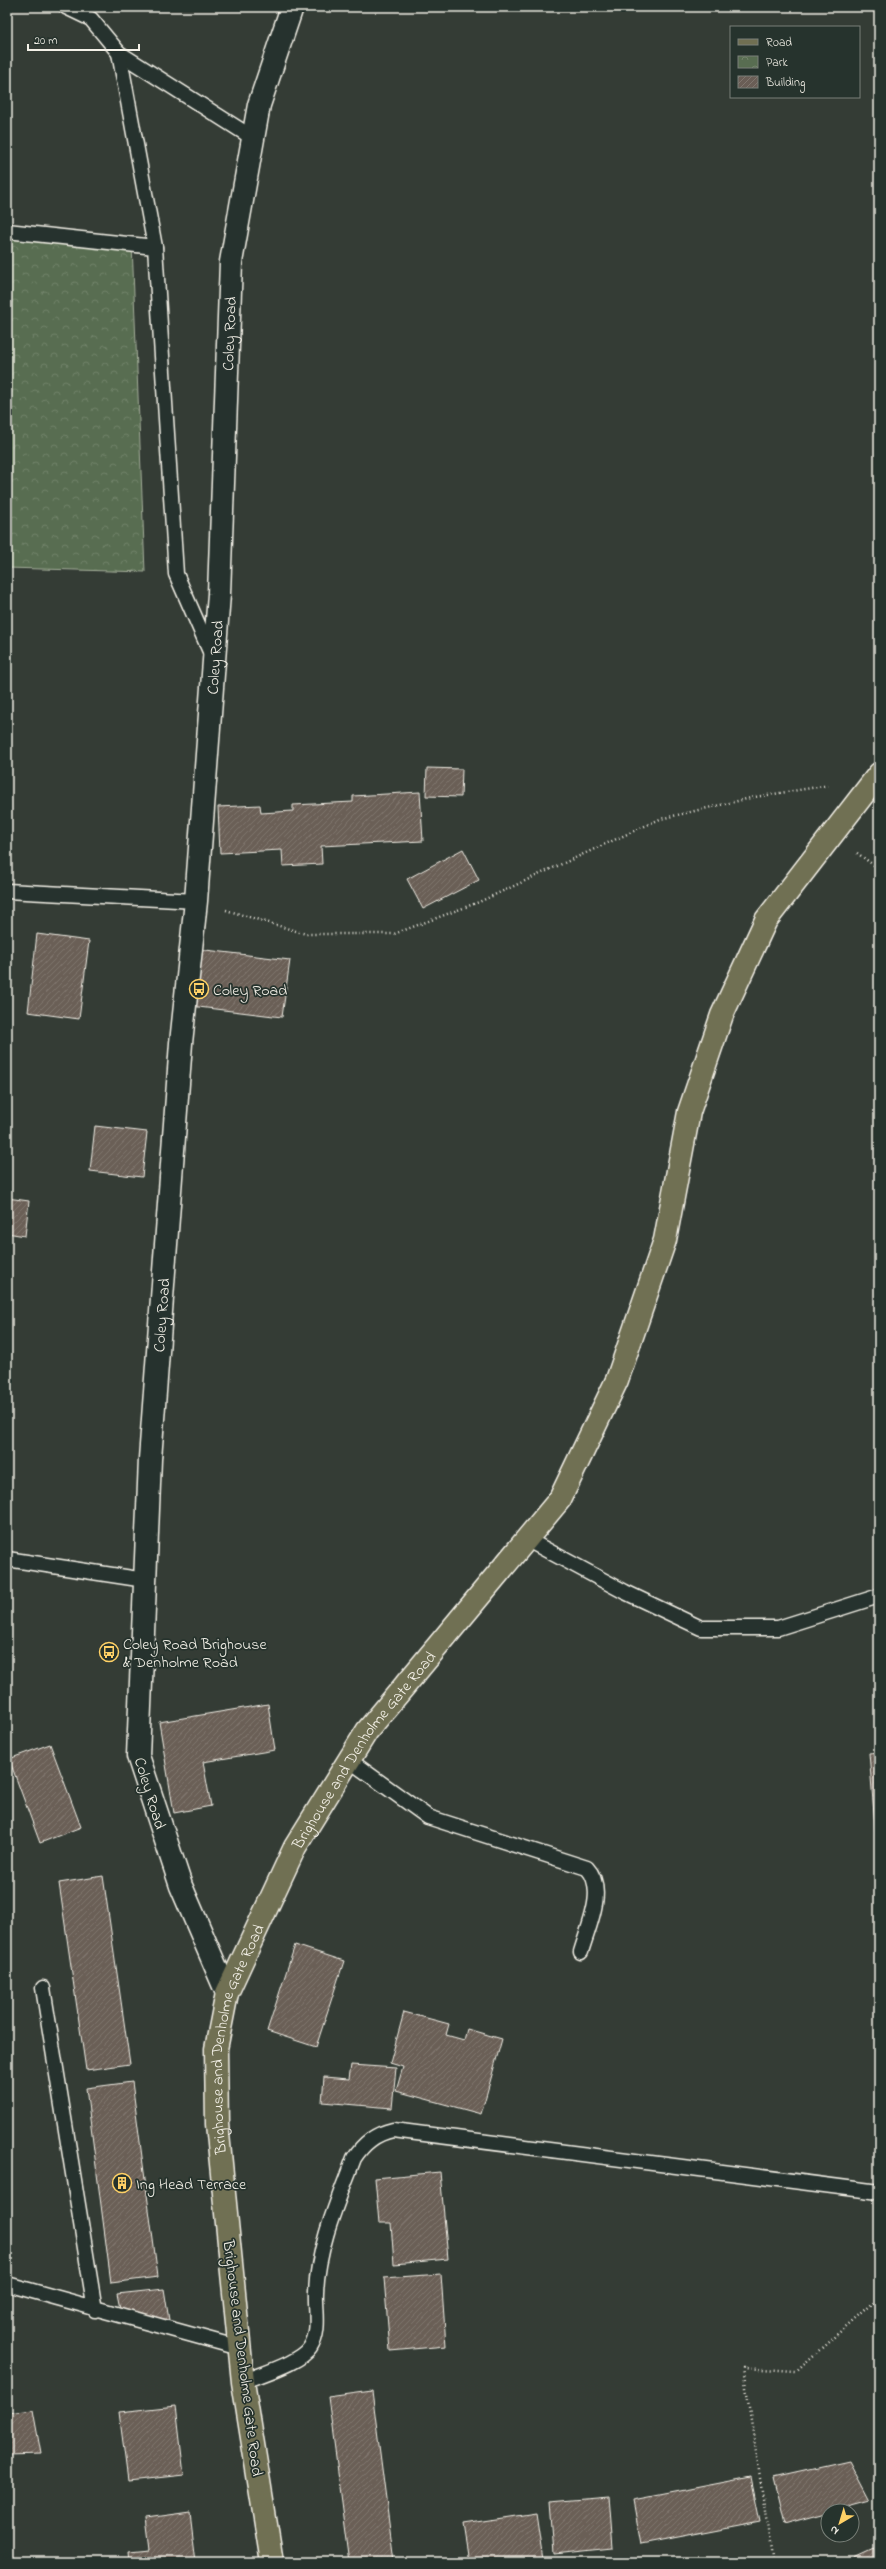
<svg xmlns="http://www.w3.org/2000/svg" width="886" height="2569" viewBox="0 0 886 2569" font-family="'Indie Flower',sans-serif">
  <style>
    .park { fill: url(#park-crowns); stroke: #a6af9c }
    .building { fill: url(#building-hatch); stroke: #f4f1e8 }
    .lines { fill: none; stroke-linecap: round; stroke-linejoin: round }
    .service-casing { stroke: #f4f1e8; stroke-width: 17 }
    .minor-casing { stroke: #f4f1e8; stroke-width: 25 }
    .primary-casing { stroke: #f4f1e8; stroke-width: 25 }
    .path { stroke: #f4f1e8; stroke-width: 2.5; stroke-dasharray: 1 3; stroke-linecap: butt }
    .service { stroke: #26332d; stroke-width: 14 }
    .minor { stroke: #26332d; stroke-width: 22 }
    .primary { stroke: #706f52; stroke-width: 22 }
    .labels { text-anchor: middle; stroke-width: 3.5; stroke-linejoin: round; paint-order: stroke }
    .street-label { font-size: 16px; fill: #f4f1e8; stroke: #26332d }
    .poi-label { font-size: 16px; fill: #f4f1e8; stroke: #26332d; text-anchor: start }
  </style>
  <defs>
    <pattern id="park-crowns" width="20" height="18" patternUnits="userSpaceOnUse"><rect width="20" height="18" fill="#586d51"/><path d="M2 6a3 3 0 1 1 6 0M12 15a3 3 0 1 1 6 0" fill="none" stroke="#71826a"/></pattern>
    <pattern id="building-hatch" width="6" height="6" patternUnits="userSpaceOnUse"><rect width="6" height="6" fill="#6a5e56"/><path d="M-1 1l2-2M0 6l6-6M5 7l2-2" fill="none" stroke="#80766e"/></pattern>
  </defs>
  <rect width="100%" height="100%" fill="#343c35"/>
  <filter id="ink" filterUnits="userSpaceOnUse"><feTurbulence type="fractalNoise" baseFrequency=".025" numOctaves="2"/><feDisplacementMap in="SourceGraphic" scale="8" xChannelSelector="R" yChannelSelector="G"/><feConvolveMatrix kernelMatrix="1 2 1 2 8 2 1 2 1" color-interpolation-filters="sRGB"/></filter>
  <g filter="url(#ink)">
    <polygon class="park" points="7,234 132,244 145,572 7,568"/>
    <g class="building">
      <polygon points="427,768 462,769 461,797 426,796"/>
      <polygon points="420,792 423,841 321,846 322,864 283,866 282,850 220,853 218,807 260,805 261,813 293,811 293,805 353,802 353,796"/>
      <polygon points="463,849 479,880 423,909 407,879"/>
      <polygon points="37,934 89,941 79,1019 28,1012"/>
      <polygon points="197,949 290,960 282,1017 190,1006"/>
      <polygon points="95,1126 147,1132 142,1177 90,1171"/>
      <polygon points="7,1198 29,1201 25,1236 7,1233"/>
      <polygon points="268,1704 275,1750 203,1762 211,1806 174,1813 159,1722"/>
      <polygon points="50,1744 81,1827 40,1843 9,1759"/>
      <polygon points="879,1752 879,1850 877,1850 869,1753"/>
      <polygon points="103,1876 130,2064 86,2070 59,1883"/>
      <polygon points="295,1945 344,1961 316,2047 267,2031"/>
      <polygon points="404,2012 449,2024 446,2035 464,2040 467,2029 502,2039 481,2114 396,2091 403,2067 390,2063"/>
      <polygon points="351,2065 396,2068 392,2108 322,2102 324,2077 349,2079"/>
      <polygon points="132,2082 158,2277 111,2283 86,2088"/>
      <polygon points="440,2172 448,2259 394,2264 391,2223 379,2223 375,2178"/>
      <polygon points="441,2274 446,2346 390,2351 384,2278"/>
      <polygon points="164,2289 169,2320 121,2313 117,2294"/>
      <polygon points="372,2391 394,2562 350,2562 328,2397"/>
      <polygon points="176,2406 184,2475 128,2481 119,2412"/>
      <polygon points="33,2410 41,2454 7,2455 7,2413"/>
      <polygon points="849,2461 870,2501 784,2524 773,2478"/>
      <polygon points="751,2477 760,2521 641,2544 633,2500"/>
      <polygon points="609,2496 613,2548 554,2554 550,2501"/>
      <polygon points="190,2512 196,2562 130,2562 129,2552 150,2550 146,2518"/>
      <polygon points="536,2513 543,2560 469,2562 463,2524"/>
      <polygon points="879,2547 879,2562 857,2562 855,2558"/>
    </g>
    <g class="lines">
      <defs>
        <g id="service">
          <polyline points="66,7 91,19 119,53 253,138"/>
          <polyline points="119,53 155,247"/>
          <polyline points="7,231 155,247 176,574 212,656"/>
          <polyline points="7,891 196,901"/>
          <polyline points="526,1539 625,1592 701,1628 778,1628 879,1596"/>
          <polyline points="7,1559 145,1580"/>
          <path d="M 349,1760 L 428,1817 L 587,1868 C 607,1889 588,1927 581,1952"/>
          <polyline points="43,1988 95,2310"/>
          <polyline points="7,2284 240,2348"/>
          <path d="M 243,2382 C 261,2374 300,2363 310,2348 C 321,2331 315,2310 316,2292 C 318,2245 338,2201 354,2158 C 364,2143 375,2134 393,2130 L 879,2192"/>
        </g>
        <g id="minor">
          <path id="s1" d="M 227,1993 L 181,1886 L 138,1756 L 150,1459 L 181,1043 L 196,901 L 219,594 L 231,262 L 259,105 L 292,7"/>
        </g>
        <g id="primary">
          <path id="s2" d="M 272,2562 L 243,2382 L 217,2124 L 216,2049 L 227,1993 L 295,1847 L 367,1731 L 560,1499 L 617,1380 L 665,1240 L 689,1112 L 722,1015 L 766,920 L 879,774"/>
        </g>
      </defs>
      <use href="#service" class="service-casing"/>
      <use href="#minor" class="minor-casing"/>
      <use href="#primary" class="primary-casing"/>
      <g class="path">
        <polyline points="857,853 879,869"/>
        <polyline points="226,910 306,934 394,934 479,902 660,819 755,797 830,785"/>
        <polyline points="773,2562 743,2368 796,2371 879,2297"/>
      </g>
      <use href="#service" class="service"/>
      <use href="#minor" class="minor"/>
      <use href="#primary" class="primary"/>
    </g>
  </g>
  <defs>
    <symbol id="bus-ring" viewBox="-11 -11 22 22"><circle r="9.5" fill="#26332d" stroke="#ffd166" stroke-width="1.5"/><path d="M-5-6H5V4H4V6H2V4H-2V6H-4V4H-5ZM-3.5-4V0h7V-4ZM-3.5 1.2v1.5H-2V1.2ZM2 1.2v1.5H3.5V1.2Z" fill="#ffd166"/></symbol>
    <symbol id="building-ring" viewBox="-11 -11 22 22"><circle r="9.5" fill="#26332d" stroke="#ffd166" stroke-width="1.5"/><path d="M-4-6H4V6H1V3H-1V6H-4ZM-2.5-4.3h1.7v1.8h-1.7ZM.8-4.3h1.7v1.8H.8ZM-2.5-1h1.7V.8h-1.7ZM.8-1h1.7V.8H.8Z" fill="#ffd166"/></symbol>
  </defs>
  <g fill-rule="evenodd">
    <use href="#bus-ring" x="188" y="978" width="22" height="22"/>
    <use href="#bus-ring" x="98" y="1641" width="22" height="22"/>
    <use href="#building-ring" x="111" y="2172" width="22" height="22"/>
  </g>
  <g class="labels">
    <g class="street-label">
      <text dy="6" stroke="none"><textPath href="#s1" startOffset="1679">Coley Road</textPath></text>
      <text dy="6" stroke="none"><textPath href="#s1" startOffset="1355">Coley Road</textPath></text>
      <text dy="6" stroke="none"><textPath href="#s1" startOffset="695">Coley Road</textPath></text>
      <text dy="6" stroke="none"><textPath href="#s2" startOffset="854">Brighouse and Denholme Gate Road</textPath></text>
      <text transform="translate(151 1793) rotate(73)" y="6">Coley Road</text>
      <text dy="6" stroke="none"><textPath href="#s2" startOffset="530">Brighouse and Denholme Gate Road</textPath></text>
      <text transform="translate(244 2358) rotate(83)" y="6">Brighouse and Denholme Gate Road</text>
    </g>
    <g class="poi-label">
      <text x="213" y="995">Coley Road</text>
      <text x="123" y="1649">Coley Road Brighouse<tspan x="123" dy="18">&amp; Denholme Road</tspan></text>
      <text x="136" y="2189">Ing Head Terrace</text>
    </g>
  </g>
  <rect width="886" height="2569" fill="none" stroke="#26332d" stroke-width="24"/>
  <rect x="12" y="12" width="862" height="2545" fill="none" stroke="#f4f1e8" stroke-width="1.5" filter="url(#ink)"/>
  <rect x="730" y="26" width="130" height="72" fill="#26332d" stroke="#787f78"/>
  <rect x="738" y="39" width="20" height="6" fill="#706f52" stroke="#787f78"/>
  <text x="766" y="46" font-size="12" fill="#f4f1e8">Road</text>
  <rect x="738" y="56" width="20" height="12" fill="url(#park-crowns)" stroke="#787f78"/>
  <text x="766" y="66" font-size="12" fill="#f4f1e8">Park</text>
  <rect x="738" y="76" width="20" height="12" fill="url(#building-hatch)" stroke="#787f78"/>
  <text x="766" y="86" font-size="12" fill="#f4f1e8">Building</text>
  <g transform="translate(840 2523) rotate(218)"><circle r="19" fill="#26332d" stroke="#787f78"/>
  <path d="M0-3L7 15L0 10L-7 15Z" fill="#ffd166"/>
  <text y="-6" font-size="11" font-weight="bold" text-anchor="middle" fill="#f4f1e8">N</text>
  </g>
  <path d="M28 44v6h111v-6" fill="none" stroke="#f4f1e8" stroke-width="2"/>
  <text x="34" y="44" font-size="12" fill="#f4f1e8" stroke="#26332d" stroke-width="3" paint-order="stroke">20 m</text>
</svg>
